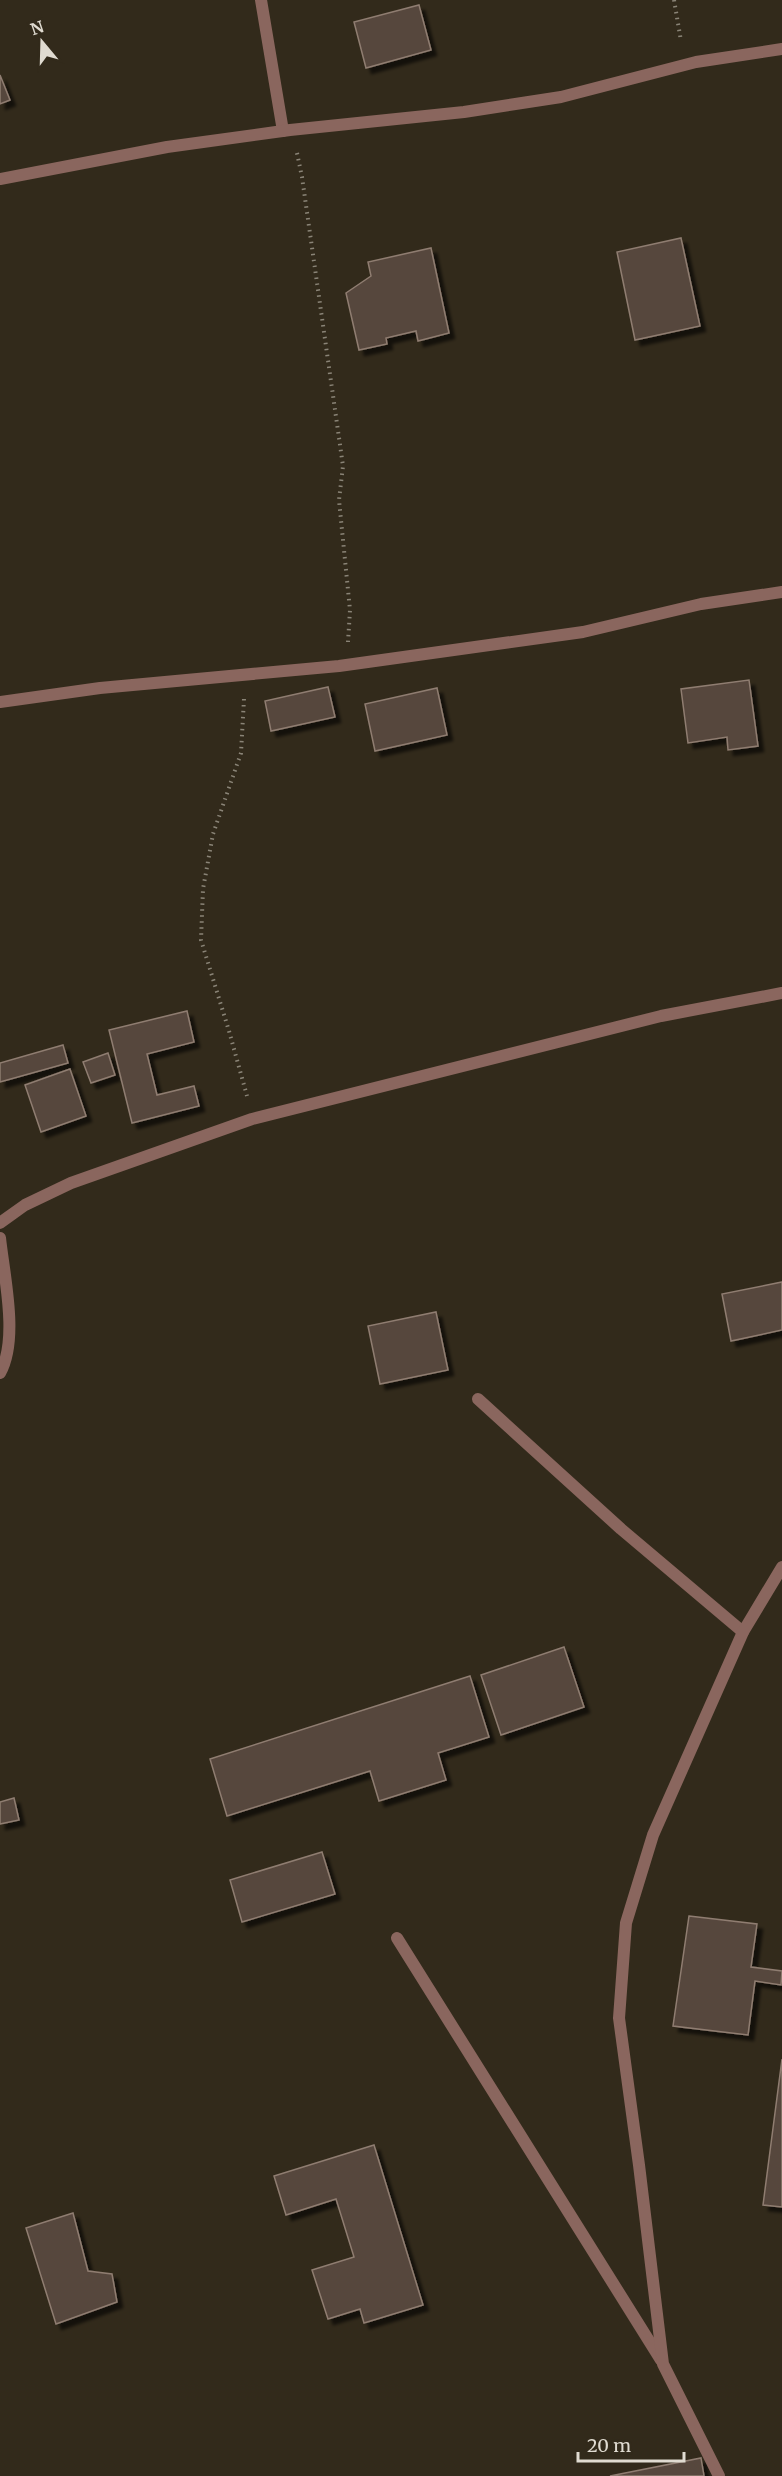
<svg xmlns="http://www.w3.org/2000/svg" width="782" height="2476" viewBox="0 0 782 2476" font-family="Merriweather,serif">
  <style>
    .building { fill: #57473d; stroke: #8f7d71; stroke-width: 1.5; filter: url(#shadow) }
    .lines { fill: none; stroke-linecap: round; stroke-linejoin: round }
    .path { stroke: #8a8477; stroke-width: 4; stroke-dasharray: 1.5 4.5; stroke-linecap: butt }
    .lane { stroke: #8a665e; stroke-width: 12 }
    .street { stroke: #8a665e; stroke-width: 12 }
  </style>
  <defs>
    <filter id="shadow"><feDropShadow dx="5.5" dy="5.5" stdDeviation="1.5" flood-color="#0009"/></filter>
  </defs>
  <rect width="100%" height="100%" fill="#322a1b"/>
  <g class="building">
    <polygon points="419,5 431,50 366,68 354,22"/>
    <polygon points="0,75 10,100 0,104"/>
    <polygon points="681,238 700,326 635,340 617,252"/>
    <polygon points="431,248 449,333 418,341 416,331 386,338 387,344 359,350 346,293 371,276 368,262"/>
    <polygon points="749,680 758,746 728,750 727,737 688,743 681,689"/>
    <polygon points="328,687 335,717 271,731 265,701"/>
    <polygon points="437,688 447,735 375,751 365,704"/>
    <polygon points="187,1011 194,1042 147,1054 157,1095 194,1086 199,1106 132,1123 109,1030"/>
    <polygon points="63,1045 68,1063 0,1082 0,1063"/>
    <polygon points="108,1053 115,1075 91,1083 83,1062"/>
    <polygon points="70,1069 86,1116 41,1132 25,1085"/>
    <polygon points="782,1282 782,1330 731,1341 722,1294"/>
    <polygon points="436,1312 448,1370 380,1384 368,1326"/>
    <polygon points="564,1647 584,1707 501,1735 481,1675"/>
    <polygon points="470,1676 489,1737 438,1753 446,1780 379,1801 370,1771 227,1816 210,1759"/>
    <polygon points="14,1798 19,1820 0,1824 0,1802"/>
    <polygon points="322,1852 335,1894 242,1922 230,1880"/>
    <polygon points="689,1916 757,1924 751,1967 782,1971 781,1985 755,1981 748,2035 673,2026"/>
    <polygon points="782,2059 782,2207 763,2205"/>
    <polygon points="374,2145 423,2305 364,2323 360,2309 328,2319 312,2270 354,2257 336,2199 286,2215 274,2176"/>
    <polygon points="73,2213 88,2271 112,2274 117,2302 56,2324 26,2228"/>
    <polygon points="701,2458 704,2476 610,2476"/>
  </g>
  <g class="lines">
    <g class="path">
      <polyline points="674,0 681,41"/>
      <polyline points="297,153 302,177 343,466 339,500 350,610 348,642"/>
      <polyline points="244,699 241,753 213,834 203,889 201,940 229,1031 247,1096"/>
    </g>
    <g class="lane">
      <polyline points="478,1399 621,1529 743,1632"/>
      <polyline points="397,1938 661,2360"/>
      <polyline points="719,2476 663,2364 639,2165 619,2018 626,1923 653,1835 743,1632 782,1567"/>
    </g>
    <g class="street">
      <polyline points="261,0 283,131"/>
      <polyline points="0,179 167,147 290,130 464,112 561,97 696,62 782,49"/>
      <polyline points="0,702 100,688 339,666 583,632 701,604 782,592"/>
      <polyline points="0,1223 25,1205 71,1183 252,1119 661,1016 782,993"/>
      <path d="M 0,1238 C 4,1276 19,1339 0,1373"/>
    </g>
  </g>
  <g transform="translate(42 42) rotate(341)" stroke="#322a1b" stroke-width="4.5" paint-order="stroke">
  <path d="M0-4.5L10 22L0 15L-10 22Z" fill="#e0dbd1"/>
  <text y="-9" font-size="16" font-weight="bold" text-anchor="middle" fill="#e0dbd1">N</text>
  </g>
  <path d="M578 2452v9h106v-9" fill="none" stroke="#e0dbd1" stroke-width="3"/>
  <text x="587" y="2452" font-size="18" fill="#e0dbd1" stroke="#322a1b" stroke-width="4.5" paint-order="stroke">20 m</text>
</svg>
